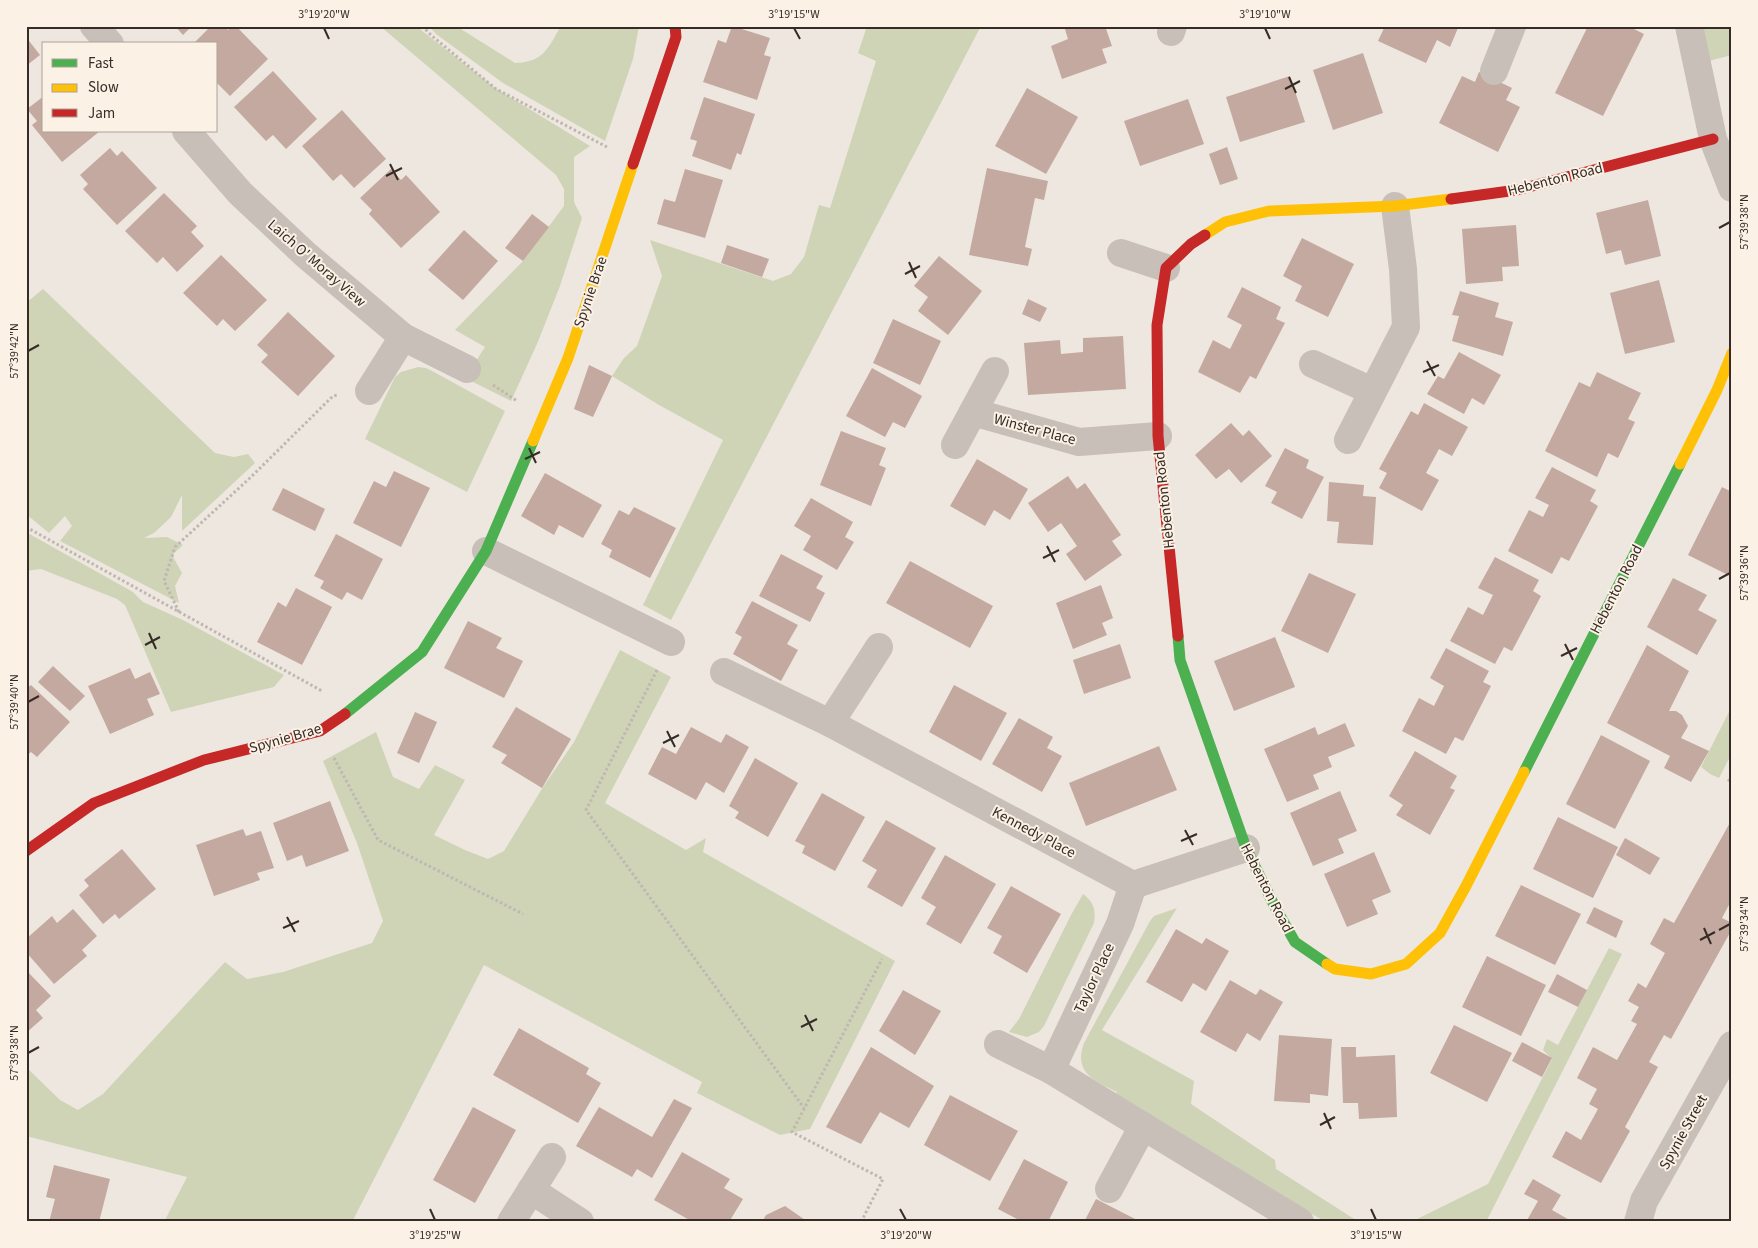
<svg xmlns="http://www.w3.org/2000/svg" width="1758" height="1248" viewBox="0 0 1758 1248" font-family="'Source Sans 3',sans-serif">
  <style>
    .green { fill: #cfd4b7 }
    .building { fill: #c3a99f }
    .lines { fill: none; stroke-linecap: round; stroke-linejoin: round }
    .path { stroke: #bfb7b1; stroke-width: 3; stroke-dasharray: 2.5 2.5; stroke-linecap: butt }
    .street { stroke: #c7bfb8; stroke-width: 28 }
    .fast { stroke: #4caf50; stroke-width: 11 }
    .slow { stroke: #ffc107; stroke-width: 11 }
    .jam { stroke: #c62828; stroke-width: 11 }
    .ticks { fill: none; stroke: #372b26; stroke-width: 2 }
    .labels { text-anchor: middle; stroke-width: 4; stroke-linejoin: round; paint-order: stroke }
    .street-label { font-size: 15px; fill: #372b26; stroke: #fbf1e5 }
    .neatline { fill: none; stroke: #372b26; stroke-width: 2 }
    .ticks-label { font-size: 12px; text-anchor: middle; fill: #372b26 }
  </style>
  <rect width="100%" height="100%" fill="#eee7df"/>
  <g class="green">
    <polygon points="380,26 416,26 495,88 590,146 574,157 574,202 582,218 560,286 537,344 511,401 465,378 485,347 455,330 523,261 564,206 564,189 556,175"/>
    <path d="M 429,26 L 456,26 L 515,63 C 544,62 548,48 561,26 L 639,26 L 633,59 L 605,141 L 503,83 L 436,34 Z"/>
    <polygon points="867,26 981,26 671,620 643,605 723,440 659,405 612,376 624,358 637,346 662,276 650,240 773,281 791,274 804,257 819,205 830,208 876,61 858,53"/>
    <polygon points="1689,26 1732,26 1732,55 1697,64"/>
    <polygon points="43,289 215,453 234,457 248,454 255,463 182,531 182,495 171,517 154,533 144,538 167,537 183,545 172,555 182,573 175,586 179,603 60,541 72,526 65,516 49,533 26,514 26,303"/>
    <polygon points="418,367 426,368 434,372 505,411 467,492 365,439 395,377 401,372"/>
    <polygon points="26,532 133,592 143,602 183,620 284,675 274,687 171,712 125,605 117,599 41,569 26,571"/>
    <polygon points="620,650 671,677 605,803 686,850 706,838 703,852 895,961 810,1129 780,1135 697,1093 702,1082 484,965 352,1222 164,1222 187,1177 26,1136 26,1067 60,1100 78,1110 103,1094 225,962 247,979 283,972 372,943 383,921 357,843 323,761 376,732 393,777 419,789 435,765 465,780 434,835 465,850 488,859 504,851 543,787 574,742"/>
    <polygon points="1732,706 1732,753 1719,778 1710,774 1701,767"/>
    <path d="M 1083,894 C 1094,902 1096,910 1094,923 L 1044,1026 L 1039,1032 L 1027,1037 L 1009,1032 L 1019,1019 L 1071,915 Z"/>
    <path d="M 1177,908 L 1102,1030 L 1194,1081 L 1191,1104 L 1275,1160 L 1276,1169 L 1359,1222 L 1326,1222 L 1113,1101 L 1117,1092 C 1095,1081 1073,1073 1084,1043 L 1150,921 L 1154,916 Z"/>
    <polygon points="1609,948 1622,954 1486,1222 1411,1222 1488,1184 1552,1059 1543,1050 1547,1039 1558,1045"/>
  </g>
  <g class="building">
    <polygon points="175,26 192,26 183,35"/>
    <polygon points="211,26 224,26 228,30 232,26 236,26 268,59 230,96 216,82 216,44 193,44"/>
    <polygon points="732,26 770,38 764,55 771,57 757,100 703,82 718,40 726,43"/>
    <polygon points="1064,26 1105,26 1112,46 1102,49 1107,63 1062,79 1051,46 1068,39"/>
    <polygon points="1385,26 1454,26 1458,28 1450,47 1437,40 1426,63 1378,41"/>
    <polygon points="1588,26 1628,26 1644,34 1603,116 1555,93"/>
    <polygon points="26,37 40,55 26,66"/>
    <polygon points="1363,53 1383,113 1333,130 1313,70"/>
    <polygon points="273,71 317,119 286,149 273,135 266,141 234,107"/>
    <polygon points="1479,72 1512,88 1506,100 1520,107 1498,152 1439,123 1462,76 1475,82"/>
    <polygon points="1290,76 1305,122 1240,142 1226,97"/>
    <polygon points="1027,88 1078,117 1046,174 995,146"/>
    <polygon points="44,96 44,131 100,131 62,162 32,125 37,121 27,109"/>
    <polygon points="704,97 755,114 741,155 737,153 731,170 692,156 697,141 690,139"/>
    <polygon points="1188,99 1204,144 1140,166 1124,121"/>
    <polygon points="342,110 386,159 354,188 341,174 333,181 302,146"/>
    <polygon points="1227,147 1238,179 1220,185 1209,154"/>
    <polygon points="110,148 117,156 122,151 157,188 117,225 83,189 88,184 80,175"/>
    <polygon points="987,168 1048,181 1044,200 1035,198 1025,247 1032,249 1028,266 969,255"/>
    <polygon points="391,169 401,180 406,175 440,212 401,248 369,214 372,210 360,198"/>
    <polygon points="685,169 723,180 705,238 657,224 664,199 675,202"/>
    <polygon points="164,193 197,226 191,232 204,246 177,272 163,257 157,263 125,231"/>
    <polygon points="1648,200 1661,256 1625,265 1621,250 1606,254 1596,213"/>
    <polygon points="532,214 549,227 523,261 505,248"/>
    <polygon points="1516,225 1519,266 1502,267 1503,281 1466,284 1462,229"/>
    <polygon points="464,230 498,261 463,300 428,270"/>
    <polygon points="1302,238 1354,264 1328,317 1295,301 1302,286 1283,276"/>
    <polygon points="727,245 769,259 762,277 721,263"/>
    <polygon points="221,255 267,300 235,331 223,319 217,326 183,293"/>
    <polygon points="939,256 982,291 948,335 918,311 928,297 914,286"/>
    <polygon points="1659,280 1675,342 1625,354 1610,293"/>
    <polygon points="1242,287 1281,307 1276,319 1285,323 1256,379 1250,376 1240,393 1198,372 1213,340 1230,349 1242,325 1227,317"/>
    <polygon points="1460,291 1499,303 1495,317 1513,322 1503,356 1452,341 1459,316 1452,315"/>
    <polygon points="1028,299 1047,308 1040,322 1022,314"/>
    <polygon points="288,312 335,356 298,396 261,362 268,355 257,345"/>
    <polygon points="893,319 941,341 920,385 873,363"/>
    <polygon points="1123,336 1126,389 1028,395 1024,343 1060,340 1061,354 1083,352 1083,338"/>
    <polygon points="1459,352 1501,375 1484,405 1472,398 1464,414 1427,394 1438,376 1444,379"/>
    <polygon points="589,365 612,376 593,417 574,409"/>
    <polygon points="872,368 922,396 905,428 893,422 885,437 846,416"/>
    <polygon points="1597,372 1641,393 1628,419 1635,422 1618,458 1608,453 1597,477 1545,451 1579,382 1590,387"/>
    <polygon points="1424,403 1468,427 1452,456 1439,449 1426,473 1439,480 1422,511 1379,488 1387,473 1379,469 1411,411 1418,415"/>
    <polygon points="1231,423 1243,436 1249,430 1272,456 1241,483 1229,469 1216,479 1195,455"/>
    <polygon points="841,431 886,448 879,465 886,468 871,506 820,485"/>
    <polygon points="1285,448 1309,460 1306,468 1324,477 1302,519 1271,503 1277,492 1265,486"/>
    <polygon points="977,459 1028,489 1010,520 994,510 985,526 950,506"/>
    <polygon points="1552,467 1596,490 1590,501 1598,506 1569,561 1561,557 1552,574 1508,551 1529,510 1543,517 1549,505 1535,498"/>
    <polygon points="394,471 430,488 401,547 353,523 374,481 386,487"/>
    <polygon points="545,473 602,505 583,538 559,525 554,535 521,516"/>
    <polygon points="1068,476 1077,489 1085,483 1121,535 1112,541 1122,555 1085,581 1066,554 1077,546 1061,523 1048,532 1028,503"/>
    <polygon points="1329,482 1364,485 1363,496 1376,497 1373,545 1337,543 1339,522 1327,521"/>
    <polygon points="1722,487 1732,492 1732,577 1688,555"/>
    <polygon points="283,488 325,509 315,531 272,510"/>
    <polygon points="811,498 853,522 845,537 854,542 837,570 803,550 811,536 794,526"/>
    <polygon points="634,507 676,528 650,578 609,557 612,550 601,544 619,510 629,515"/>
    <polygon points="336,534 383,559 362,600 347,592 342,600 320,588 324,581 314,576"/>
    <polygon points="781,554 823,576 816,588 825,593 810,622 759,596"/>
    <polygon points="1495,557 1539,580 1533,591 1541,596 1512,651 1504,647 1495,664 1450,641 1468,607 1483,615 1493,595 1478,588"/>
    <polygon points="910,561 993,606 970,648 886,603"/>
    <polygon points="1309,573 1356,594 1328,653 1281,631"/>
    <polygon points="1673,578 1707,595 1698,610 1717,620 1697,655 1647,627"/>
    <polygon points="1101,585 1113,618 1102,623 1107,635 1073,649 1056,603"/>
    <polygon points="296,588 332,607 302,665 257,642 278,602 286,607"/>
    <polygon points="752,601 798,625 787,644 798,650 781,681 733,654 742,637 735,633"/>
    <polygon points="468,621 502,638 496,648 523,661 504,698 444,668"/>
    <polygon points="1275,637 1295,687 1234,711 1214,661"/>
    <polygon points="1120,644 1131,678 1084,694 1073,660"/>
    <polygon points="1647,645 1689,671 1669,711 1676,711 1682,715 1688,726 1681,738 1709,751 1691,782 1664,768 1670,756 1607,723"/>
    <polygon points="1446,648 1489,671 1483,682 1491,686 1463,741 1455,737 1446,754 1402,731 1419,698 1434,706 1444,686 1430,678"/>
    <polygon points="53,666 85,696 70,711 38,682"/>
    <polygon points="130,668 135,679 150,672 160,694 147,699 154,715 110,734 88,686"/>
    <polygon points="31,685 70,722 37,757 31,752 26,756 26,689"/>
    <polygon points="954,685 1007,713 981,761 929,732"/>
    <polygon points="516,707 571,739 542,788 501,763 507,755 492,747"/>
    <polygon points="415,712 437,722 419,763 397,753"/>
    <polygon points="1019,718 1053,737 1047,748 1062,756 1042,792 992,764"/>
    <polygon points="1345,723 1355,746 1328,757 1332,767 1313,775 1319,789 1287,802 1264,749 1315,727 1318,735"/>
    <polygon points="691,727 721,743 726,734 749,747 724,793 706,782 696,800 648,774 662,747 676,754"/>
    <polygon points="1601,735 1650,761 1615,829 1566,804"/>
    <polygon points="1159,746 1177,790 1086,826 1069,783"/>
    <polygon points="1415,751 1457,776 1450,788 1455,790 1430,835 1396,815 1403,805 1389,796"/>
    <polygon points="755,758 798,783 768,837 735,818 739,812 729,806"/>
    <polygon points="1340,791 1357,831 1338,839 1344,853 1313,866 1290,813"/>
    <polygon points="822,793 865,817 835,871 802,853 805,846 795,841"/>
    <polygon points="330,801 349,851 306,867 302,855 287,861 273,823"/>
    <polygon points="1558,817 1618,847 1593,898 1533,869"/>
    <polygon points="1732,819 1732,899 1722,918 1732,923 1732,929 1671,1039 1664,1035 1649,1062 1658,1067 1625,1127 1630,1131 1601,1183 1552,1157 1566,1131 1581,1140 1598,1109 1589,1104 1597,1089 1577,1078 1593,1047 1617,1060 1637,1024 1631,1021 1639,1007 1628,1001 1638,983 1646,988 1665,953 1650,944 1664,918 1674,923"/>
    <polygon points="886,820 936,848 902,907 867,887 877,870 862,861"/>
    <polygon points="243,829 246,836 261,831 274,868 257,873 260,880 214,896 196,845"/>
    <polygon points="1625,838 1660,858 1650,875 1616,855"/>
    <polygon points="122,849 156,889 119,919 115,914 103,924 79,895 89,886 84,880"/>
    <polygon points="1374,852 1391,892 1372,900 1378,914 1347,927 1324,874"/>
    <polygon points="945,855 996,884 961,944 926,924 936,907 921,898"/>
    <polygon points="1521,885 1581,914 1555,965 1495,936"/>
    <polygon points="1011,886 1061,914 1027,973 993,953 1002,936 987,928"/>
    <polygon points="1594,907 1623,921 1616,938 1586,923"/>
    <polygon points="73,909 97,936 82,950 87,956 54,984 26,952 26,939 52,916 57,923"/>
    <polygon points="1176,929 1202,944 1206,938 1229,951 1206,991 1193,983 1182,1002 1146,982"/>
    <polygon points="1487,956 1546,985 1521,1036 1462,1007"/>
    <polygon points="26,970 51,996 36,1010 43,1018 26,1033"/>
    <polygon points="1557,974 1587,990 1578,1007 1548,992"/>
    <polygon points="1230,980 1256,995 1260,989 1283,1002 1260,1041 1247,1033 1236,1052 1200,1032"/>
    <polygon points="903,990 941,1011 915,1055 879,1031"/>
    <polygon points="1454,1025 1512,1053 1487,1102 1430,1073"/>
    <polygon points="519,1028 589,1068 586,1074 601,1083 578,1123 493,1075"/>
    <polygon points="1279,1035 1332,1039 1328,1096 1310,1094 1310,1103 1274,1101"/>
    <polygon points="1522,1042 1552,1058 1542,1077 1512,1061"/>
    <polygon points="871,1047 934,1086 909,1128 880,1112 861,1144 826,1127"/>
    <polygon points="1341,1047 1356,1047 1356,1057 1395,1055 1397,1117 1359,1119 1358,1103 1343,1103"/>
    <polygon points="950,1095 1018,1131 990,1181 924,1145"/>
    <polygon points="674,1099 692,1108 652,1178 637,1169 632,1177 576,1146 599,1107 652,1137"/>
    <polygon points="473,1107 516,1130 475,1203 433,1180"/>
    <polygon points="682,1152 730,1179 724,1188 743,1199 729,1222 693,1222 654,1200"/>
    <polygon points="1024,1159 1068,1182 1048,1222 1023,1222 998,1209"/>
    <polygon points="54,1165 110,1179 99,1222 49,1222 55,1199 46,1197"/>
    <polygon points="1533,1179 1561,1195 1552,1210 1573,1222 1526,1222 1538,1201 1524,1194"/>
    <polygon points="1096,1199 1141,1222 1084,1222"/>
    <polygon points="785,1206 808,1222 762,1222 766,1215"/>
  </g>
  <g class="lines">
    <g class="path">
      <polyline points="422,26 432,36 496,89 607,147"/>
      <polyline points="493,385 517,401"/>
      <polyline points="26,527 322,691"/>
      <polyline points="179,612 164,581 175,547 251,477 333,396 338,395"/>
      <polyline points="657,670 586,810 804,1108"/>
      <polyline points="334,758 378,840 523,914"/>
      <polyline points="1732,775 1728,782 1732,784"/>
      <polyline points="861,1222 883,1179 792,1132 882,959"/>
    </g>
    <g class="street">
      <polyline points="94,26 110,44"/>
      <polyline points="1689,26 1713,139 1732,188"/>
      <polyline points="1171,32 1173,26"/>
      <polyline points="1494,71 1512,26"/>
      <polyline points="186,131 240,193 306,255 403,337 467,369"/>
      <polyline points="1121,253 1166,268"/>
      <polyline points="1313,364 1372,391"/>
      <polyline points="369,391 403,337"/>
      <polyline points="973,412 1079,442 1158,436"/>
      <polyline points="1348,440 1406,327 1403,269 1395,206"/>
      <polyline points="955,445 995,371"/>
      <polyline points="486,551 671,642"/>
      <polyline points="724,672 830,723 1133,885 1246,848"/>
      <polyline points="830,723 879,647"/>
      <polyline points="1133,885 1120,924 1051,1070 1300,1222"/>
      <polyline points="998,1044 1051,1070"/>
      <polyline points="1109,1189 1143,1126"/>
      <polyline points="531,1190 580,1222"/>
      <polyline points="511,1222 552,1157"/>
      <polyline points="1638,1222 1644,1201 1732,1045"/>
    </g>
    <g class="fast">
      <polyline points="1178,636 1180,660 1246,848 1275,907 1295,942 1327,964"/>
      <polyline points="345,714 422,652 486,551 533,441"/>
      <polyline points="1524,772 1680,464"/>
    </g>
    <g class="slow">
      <polyline points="1205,235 1225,222 1269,211 1395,206 1451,199"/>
      <polyline points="533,441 568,358 633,164"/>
      <polyline points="1680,464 1717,390 1732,353"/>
      <polyline points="1327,964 1335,969 1371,974 1406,964 1440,933 1466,886 1524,772"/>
    </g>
    <g class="jam">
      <polyline points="633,164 676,37 675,26"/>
      <polyline points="1451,199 1517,190 1713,139"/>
      <polyline points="1178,636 1158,436 1157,325 1166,268 1191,244 1205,235"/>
      <polyline points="26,851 94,803 204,760 320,731 345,714"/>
    </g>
  </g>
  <path class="ticks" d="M 324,28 L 329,39M 794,28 L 800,39M 1265,28 L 1270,39M 1289,77 L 1296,93M 1285,89 L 1300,81M 390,164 L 398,180M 386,176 L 402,168M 1719,228 L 1730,222M 909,262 L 916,278M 905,274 L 920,266M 28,351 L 39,345M 1427,361 L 1435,376M 1423,372 L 1439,365M 529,448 L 536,463M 525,459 L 540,452M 1047,546 L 1055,562M 1043,558 L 1059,550M 1719,579 L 1730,573M 149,633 L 156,649M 1565,644 L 1573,660M 145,645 L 160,637M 1561,656 L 1577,648M 28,702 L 39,696M 667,731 L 675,747M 663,743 L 679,735M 1185,830 L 1193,845M 1181,841 L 1197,834M 287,917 L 295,932M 283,928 L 299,921M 1704,928 L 1711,944M 1719,930 L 1730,924M 1700,940 L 1715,932M 805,1015 L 813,1031M 801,1027 L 817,1019M 28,1053 L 39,1047M 1324,1113 L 1331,1129M 1320,1125 L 1335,1117M 430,1209 L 435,1220M 900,1209 L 906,1220M 1371,1209 L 1376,1220"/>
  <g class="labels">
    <g class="street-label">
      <text transform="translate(1555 179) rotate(-14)" y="5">Hebenton Road</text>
      <text transform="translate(317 263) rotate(41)" y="5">Laich O' Moray View</text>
      <text transform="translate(590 292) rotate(-71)" y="5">Spynie Brae</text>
      <text transform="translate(1035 429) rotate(15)" y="5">Winster Place</text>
      <text transform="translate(1164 500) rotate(-96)" y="5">Hebenton Road</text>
      <text transform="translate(1616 589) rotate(-63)" y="5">Hebenton Road</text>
      <text transform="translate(285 738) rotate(-16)" y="5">Spynie Brae</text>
      <text transform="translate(1034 832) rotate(28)" y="5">Kennedy Place</text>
      <text transform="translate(1267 888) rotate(63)" y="5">Hebenton Road</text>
      <text transform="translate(1094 978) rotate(-65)" y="5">Taylor Place</text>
      <text transform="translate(1683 1132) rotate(-61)" y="5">Spynie Street</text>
    </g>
  </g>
  <rect width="1758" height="1248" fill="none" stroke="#fbf1e5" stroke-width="55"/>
  <rect x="42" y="42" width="175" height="90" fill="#fbf1e5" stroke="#ada299"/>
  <rect x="52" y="59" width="25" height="8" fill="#4caf50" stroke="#ada299"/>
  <text x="88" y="68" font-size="15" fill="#372b26">Fast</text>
  <rect x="52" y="84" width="25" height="8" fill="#ffc107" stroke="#ada299"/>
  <text x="88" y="92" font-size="15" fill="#372b26">Slow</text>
  <rect x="52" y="109" width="25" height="8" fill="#c62828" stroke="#ada299"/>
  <text x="88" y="118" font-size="15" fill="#372b26">Jam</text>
  <rect x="28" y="28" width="1702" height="1192" class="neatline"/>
  <g class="ticks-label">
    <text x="324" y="18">3°19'20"W</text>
    <text x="794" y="18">3°19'15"W</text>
    <text x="1265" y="18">3°19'10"W</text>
    <text transform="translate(1744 222) rotate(-90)" y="4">57°39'38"N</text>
    <text transform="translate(14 351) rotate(-90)" y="4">57°39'42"N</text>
    <text transform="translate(1744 573) rotate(-90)" y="4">57°39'36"N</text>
    <text transform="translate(14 702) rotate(-90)" y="4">57°39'40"N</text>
    <text transform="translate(1744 924) rotate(-90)" y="4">57°39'34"N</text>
    <text transform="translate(14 1053) rotate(-90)" y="4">57°39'38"N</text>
    <text x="435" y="1239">3°19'25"W</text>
    <text x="906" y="1239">3°19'20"W</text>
    <text x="1376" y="1239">3°19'15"W</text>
  </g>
</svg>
